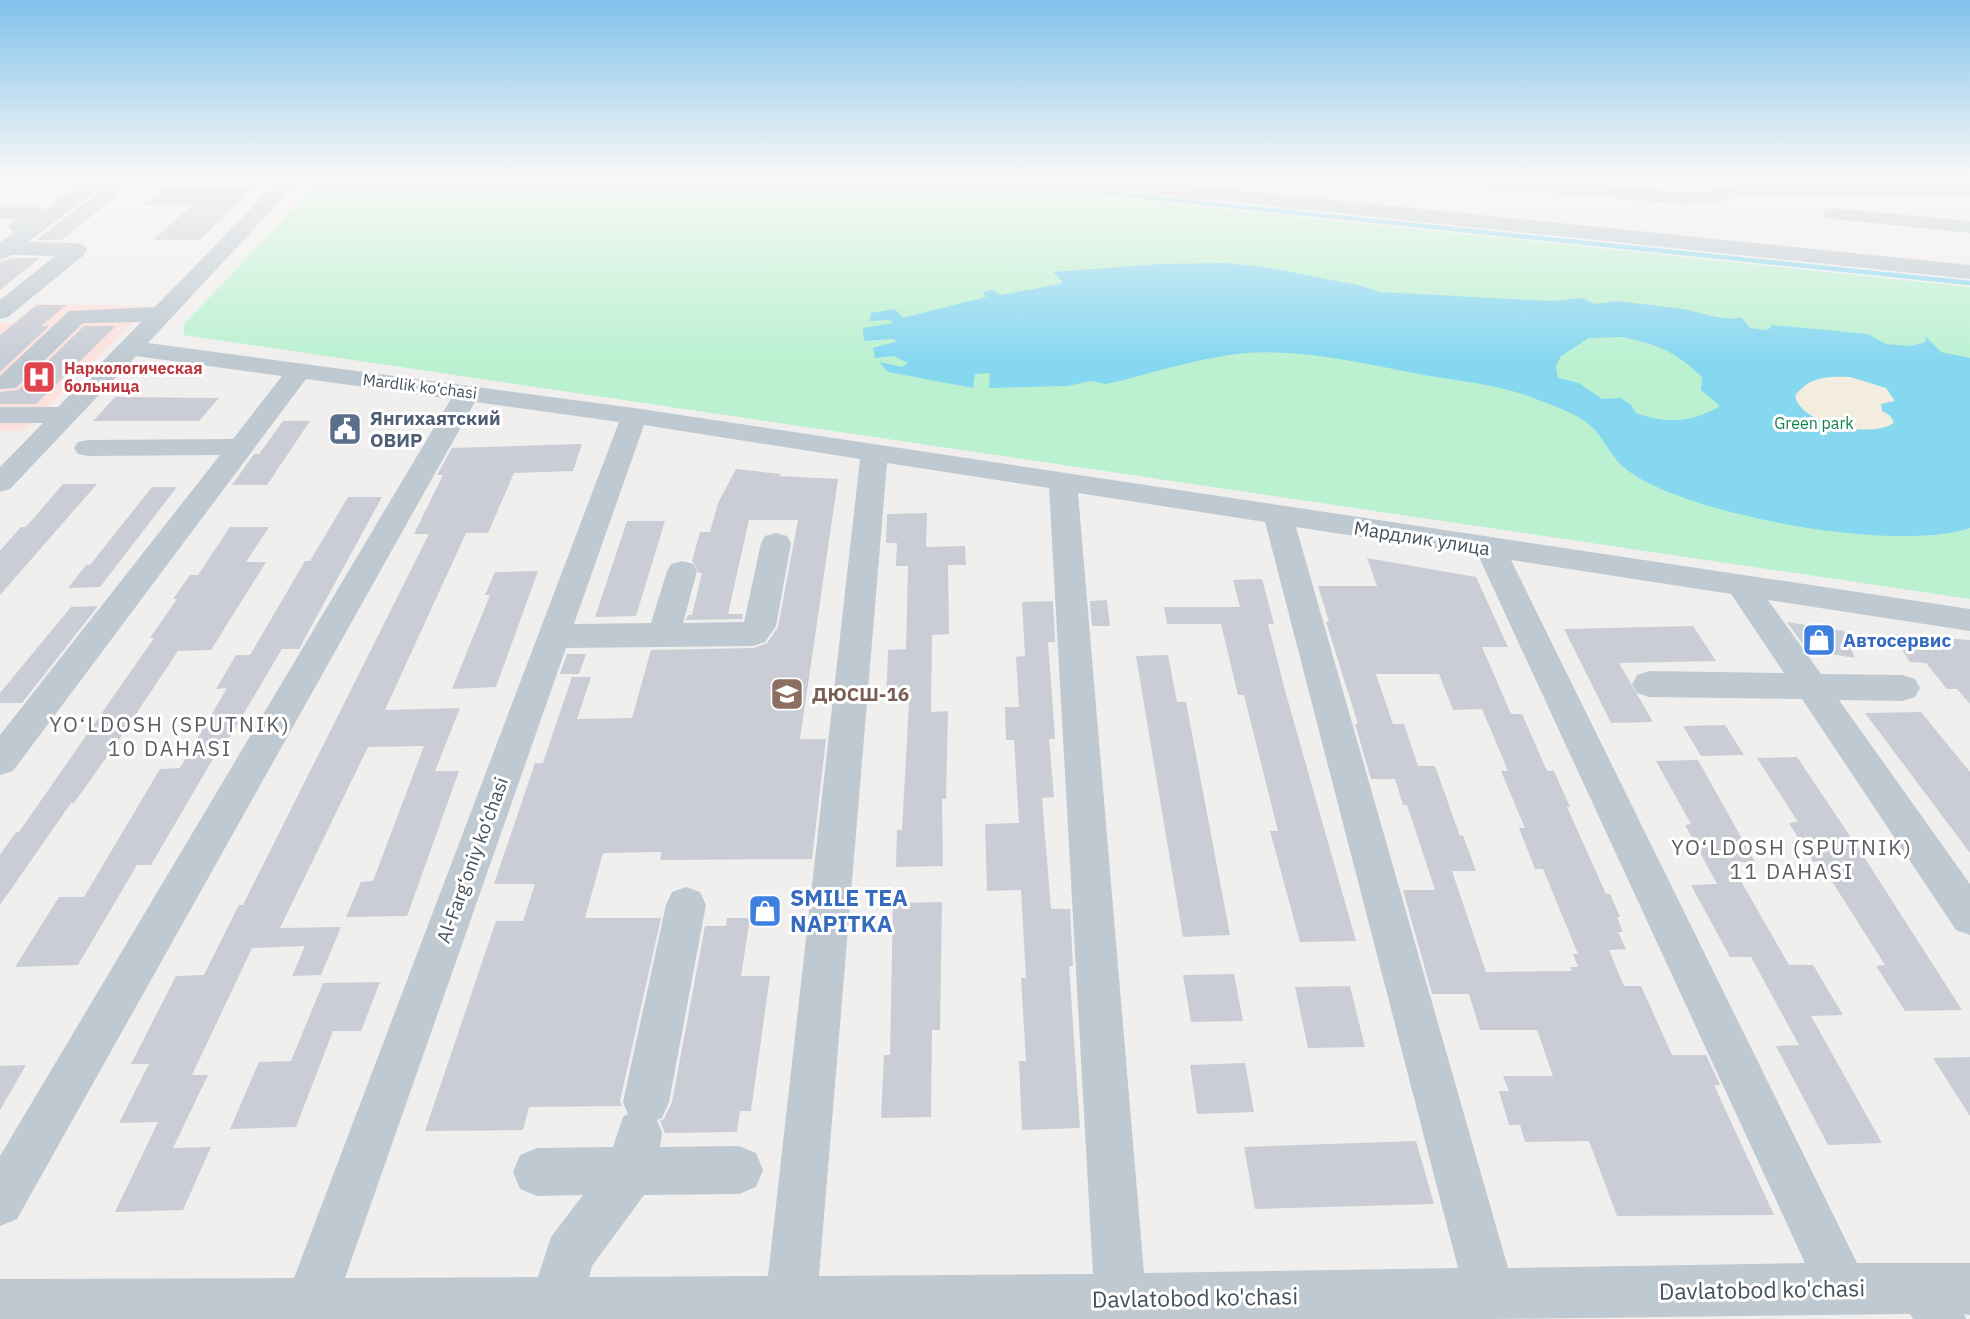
<svg xmlns="http://www.w3.org/2000/svg" width="1970" height="1319" viewBox="0 0 1970 1319" font-family="'IBM Plex Sans',sans-serif">
  <style>
    .medical { fill: #fce1de }
    .green { fill: #bbf1d1 }
    .sand { fill: #f3eddf }
    .water { fill: #86d7f0; fill-rule: evenodd }
    .lines { fill: none; stroke-linecap: round; stroke-linejoin: round }
    .stream { stroke: #86d7f0; stroke-width: 4.5 }
    .building { fill: #cacdd5; fill-rule: evenodd }
    .minor { fill: #bec9d1; fill-rule: evenodd }
    .labels { text-anchor: middle; stroke-width: 6; stroke-linejoin: round; paint-order: stroke }
    .far-health-label { font-size: 16px; font-weight: bold; fill: #be3a42; stroke: #fff; text-anchor: start }
    .far-street-label { font-size: 16px; fill: #46515d; stroke: #fff }
    .far-park-label { font-size: 16px; fill: #13824d; stroke: #fff }
    .service-label { font-size: 19px; font-weight: bold; fill: #4e5e75; stroke: #fff; text-anchor: start }
    .street-label { font-size: 19px; fill: #46515d; stroke: #fff }
    .shop-label { font-size: 19px; font-weight: bold; fill: #366cbe; stroke: #fff; text-anchor: start }
    .education-label { font-size: 19px; font-weight: bold; fill: #785e54; stroke: #fff; text-anchor: start }
    .neighbourhood-label { font-size: 21px; letter-spacing: 2px; fill: #5b5f64; stroke: #fff }
    .near-shop-label { font-size: 23px; font-weight: bold; fill: #366cbe; stroke: #fff; text-anchor: start }
    .near-street-label { font-size: 23px; fill: #46515d; stroke: #fff }
  </style>
  <rect width="100%" height="100%" fill="#f1efee"/>
  <polygon class="medical" points="36,304 149,306 24,431 0,431 0,323 14,322"/>
  <polygon class="green" points="325,175 900,175 1970,287 1970,599 184,335 184,324"/>
  <path class="sand" d="M 1851,377 L 1886,388 L 1895,401 L 1882,404 L 1894,423 C 1871,439 1801,425 1795,396 C 1809,376 1828,376 1851,377 Z"/>
  <path class="water" d="M 1227,263 L 1271,268 L 1362,286 L 1380,292 L 1552,301 L 1583,298 L 1595,304 L 1616,301 L 1684,309 L 1716,317 L 1733,319 L 1741,317 L 1750,328 L 1767,330 L 1773,325 L 1868,334 L 1886,344 L 1911,346 L 1926,342 L 1925,336 L 1941,352 L 1970,358 L 1970,528 C 1898,553 1688,516 1627,470 C 1612,459 1606,442 1594,429 C 1579,413 1548,404 1528,396 C 1495,384 1458,381 1424,375 C 1365,364 1305,349 1246,353 C 1198,357 1152,374 1106,384 L 1091,381 L 1067,386 L 989,388 L 990,373 L 975,374 L 973,388 L 888,372 L 879,362 L 902,367 L 908,363 L 894,356 L 875,358 L 873,348 L 898,341 L 892,339 L 864,341 L 863,328 L 894,323 L 889,320 L 870,321 L 871,313 L 895,309 L 903,318 L 986,297 L 983,292 L 992,290 L 1001,295 L 1060,284 L 1062,281 L 1053,272 L 1161,264 ZM 1623,337 C 1661,346 1673,350 1702,377 L 1701,390 L 1720,406 C 1692,423 1667,424 1636,413 L 1631,405 L 1621,398 L 1602,399 L 1579,383 L 1558,378 L 1556,366 L 1561,356 L 1589,338 ZM 1851,377 L 1886,388 L 1895,401 L 1881,404 L 1882,411 L 1891,416 L 1894,423 C 1871,439 1801,425 1795,396 C 1809,376 1828,376 1851,377 Z"/>
  <g class="lines">
    <polyline class="stream" points="934,175 1970,283"/>
  </g>
  <g class="building">
    <polygon points="163,188 254,188 200,240 153,240 192,205 143,205"/>
    <polygon points="103,189 125,189 62,240 36,240"/>
    <polygon points="12,258 40,258 0,290 0,262"/>
    <polygon points="37,305 66,305 41,326 49,326 0,372 0,335"/>
    <polygon points="84,326 116,326 36,404 51,404 0,404 0,392 18,390"/>
    <polygon points="115,397 219,398 199,421 93,421"/>
    <polygon points="283,421 310,421 267,485 232,485 254,454 259,454"/>
    <polygon points="582,444 573,471 514,473 488,533 466,533 385,710 460,708 435,771 459,771 407,916 346,917 361,882 373,881 424,746 368,747 280,928 341,927 321,975 292,976 305,946 252,948 192,1075 208,1075 173,1148 211,1147 183,1210 115,1212 158,1122 119,1123 149,1064 131,1064 176,976 204,975 239,905 243,905 429,534 414,534 443,475 437,475 452,448"/>
    <polygon points="736,469 781,474 779,476 838,479 800,739 826,739 812,859 660,860 662,852 603,853 585,918 661,918 620,1101 622,1106 529,1107 523,1130 425,1131 496,921 523,921 535,884 494,884 535,763 543,763 572,677 591,677 577,719 632,718 651,650 754,648 767,643 778,627 798,520 749,520 728,614 743,614 742,619 686,620 688,615 692,615 702,573 699,573 692,561 700,532 710,532 718,503"/>
    <polygon points="63,484 97,484 0,595 0,551 21,527 26,527"/>
    <polygon points="152,487 177,487 100,587 68,588 86,565 90,565"/>
    <polygon points="348,497 382,497 299,649 282,649 228,740 224,740 151,865 137,865 78,965 15,967 59,897 84,897 160,769 180,768 227,688 216,689 236,655 250,655 305,561 310,561"/>
    <polygon points="927,513 926,547 965,546 966,565 948,565 949,634 932,635 931,712 948,711 946,799 942,799 943,866 896,867 897,830 902,830 909,702 886,702 888,650 906,649 908,566 896,566 897,543 886,543 887,514"/>
    <polygon points="627,521 665,521 636,616 595,617"/>
    <polygon points="230,527 269,527 246,562 266,562 211,650 178,651 116,744 74,803 71,803 0,905 0,855 16,832 19,832 154,638 150,638 177,599 173,599 190,575 198,575"/>
    <path d="M 1367,558 L 1476,577 L 1508,647 L 1482,647 L 1511,714 L 1522,714 L 1547,771 L 1554,771 L 1570,807 L 1567,807 L 1606,894 L 1610,894 L 1620,917 L 1617,917 L 1623,932 L 1618,932 L 1626,949 L 1609,950 L 1624,986 L 1641,986 L 1672,1055 L 1706,1055 L 1720,1085 L 1714,1085 L 1774,1215 L 1617,1216 L 1589,1141 L 1525,1142 L 1520,1125 L 1509,1125 L 1499,1091 L 1509,1091 L 1503,1076 L 1553,1076 L 1537,1030 L 1480,1030 L 1469,994 L 1432,994 L 1403,890 L 1435,890 L 1407,805 L 1403,805 L 1395,779 L 1371,779 L 1355,724 L 1358,724 L 1326,622 L 1329,622 L 1318,586 L 1377,586 ZM 1376,674 L 1439,674 L 1453,710 L 1482,709 L 1508,771 L 1501,771 L 1525,828 L 1519,828 L 1535,869 L 1543,869 L 1578,954 L 1573,954 L 1578,967 L 1570,967 L 1572,971 L 1486,972 L 1452,871 L 1476,871 L 1463,835 L 1460,836 L 1435,766 L 1418,766 L 1404,724 L 1393,724 Z"/>
    <polygon points="538,571 496,687 452,689 490,595 485,595 495,572"/>
    <polygon points="1262,579 1274,624 1268,624 1286,694 1356,941 1300,942 1270,831 1278,831 1244,695 1238,695 1221,624 1167,624 1164,607 1240,607 1233,580"/>
    <polygon points="1107,600 1110,626 1092,626 1090,601"/>
    <polygon points="1053,601 1055,642 1048,642 1055,739 1049,739 1054,797 1042,798 1051,909 1070,909 1073,966 1069,966 1080,1128 1022,1130 1019,1061 1026,1061 1021,978 1026,978 1021,890 987,891 985,824 1019,823 1014,740 1006,740 1005,707 1019,707 1016,657 1025,656 1022,602"/>
    <polygon points="98,606 22,703 0,703 0,693 71,607"/>
    <polygon points="1787,622 1844,631 1855,658 1807,650"/>
    <polygon points="1693,626 1716,661 1619,663 1653,722 1611,723 1564,629"/>
    <polygon points="1892,634 1970,640 1970,704 1957,689 1947,689 1926,663 1910,662"/>
    <polygon points="567,654 586,654 579,674 560,674"/>
    <polygon points="1168,655 1177,702 1186,702 1230,935 1183,937 1136,656"/>
    <polygon points="1921,712 1970,772 1970,853 1865,713"/>
    <polygon points="1725,725 1744,755 1701,756 1683,726"/>
    <polygon points="1797,757 1866,860 1962,1010 1905,1011 1876,966 1885,965 1819,861 1813,862 1789,823 1798,822 1757,758"/>
    <polygon points="1698,760 1755,862 1730,862 1789,965 1813,965 1843,1015 1811,1016 1882,1143 1828,1145 1776,1046 1799,1045 1751,957 1730,957 1691,885 1717,884 1685,825 1691,824 1656,761"/>
    <polygon points="942,902 940,1030 932,1030 931,1117 881,1118 884,1055 890,1055 893,903"/>
    <polygon points="727,918 750,918 741,976 770,976 751,1111 740,1111 737,1132 665,1133 660,1121 664,1119 672,1102 705,926 726,926"/>
    <polygon points="1234,974 1243,1021 1191,1022 1183,975"/>
    <polygon points="380,982 361,1031 333,1031 296,1127 230,1129 259,1062 291,1061 323,983"/>
    <polygon points="1350,986 1365,1047 1308,1048 1295,987"/>
    <polygon points="1970,1057 1970,1116 1933,1058"/>
    <polygon points="1245,1063 1254,1112 1197,1114 1190,1065"/>
    <polygon points="26,1065 0,1110 0,1066"/>
    <polygon points="1416,1141 1434,1204 1255,1209 1244,1147"/>
  </g>
  <g class="lines">
    <g class="minor">
      <path d="M 0,175 L 304,175 L 148,343 L 634,408 L 1970,609 L 1970,631 L 1768,600 L 1821,674 L 1903,675 L 1915,679 L 1920,688 L 1915,697 L 1903,701 L 1839,700 L 1970,884 L 1970,935 L 1956,930 L 1802,699 L 1649,697 L 1637,693 L 1632,684 L 1637,675 L 1649,671 L 1784,673 L 1731,594 L 1511,560 L 1857,1263 L 1970,1263 L 1970,1315 L 1964,1314 L 1966,1319 L 1913,1319 L 1910,1314 L 1494,1319 L 0,1319 L 0,1279 L 294,1278 L 619,422 L 475,402 L 17,1219 L 0,1226 L 0,1156 L 451,399 L 306,379 L 13,771 L 0,775 L 0,735 L 220,455 L 88,456 L 78,454 L 74,448 L 78,442 L 88,440 L 233,439 L 282,376 L 136,356 L 10,489 L 0,492 L 0,467 L 43,423 L 0,423 L 0,407 L 58,407 L 141,322 L 83,323 L 16,388 L 0,389 L 0,376 L 69,311 L 155,307 L 274,185 L 104,185 L 28,242 L 76,243 L 84,245 L 87,250 L 84,255 L 8,317 L 0,319 L 0,300 L 55,256 L 12,255 L 0,260 L 0,243 L 14,232 L 8,227 L 16,219 L 0,219 L 0,207 L 37,207 L 45,210 L 79,185 L 0,185 ZM 644,425 L 860,459 L 768,1276 L 589,1277 L 592,1266 L 644,1195 L 739,1194 L 756,1187 L 763,1170 L 756,1153 L 739,1146 L 660,1147 L 662,1133 L 657,1120 L 662,1118 L 669,1102 L 706,905 L 700,892 L 686,887 L 672,892 L 666,905 L 623,1102 L 628,1114 L 623,1117 L 613,1147 L 537,1148 L 520,1155 L 513,1172 L 520,1189 L 537,1196 L 583,1195 L 551,1237 L 538,1277 L 345,1278 L 566,648 L 753,646 L 765,642 L 776,626 L 791,543 L 787,536 L 776,533 L 765,536 L 761,543 L 744,622 L 683,623 L 697,571 L 693,564 L 682,561 L 671,564 L 667,571 L 651,623 L 574,624 ZM 887,463 L 1049,488 L 1093,1274 L 819,1276 ZM 1078,493 L 1265,522 L 1458,1268 L 1144,1273 ZM 1296,527 L 1478,555 L 1805,1263 L 1508,1268 Z"/>
      <polygon points="1022,175 1092,175 1970,265 1970,279 1031,181"/>
      <polygon points="1404,175 1488,175 1683,192 1709,191 1750,182 1970,183 1970,195 1750,194 1709,203 1683,204 1413,181"/>
      <polygon points="1832,208 1970,221 1970,233 1825,218 1822,214 1825,210"/>
    </g>
  </g>
  <linearGradient id="sky" x2="0" y2="1"><stop stop-color="#81c2eb"/><stop offset="0.49" stop-color="#f9f8f7"/><stop offset="1" stop-color="#f9f8f7" stop-opacity="0"/></linearGradient>
  <rect width="1970" height="360" fill="url(#sky)"/>
  <defs>
    <symbol id="hospital-square" viewBox="-11 -11 22 22"><rect x="-9" y="-9" width="18" height="18" rx="4" fill="#e0444e" stroke="#fff"/><path d="M-5-5h3v3.5h4V-5h3V5h-3V1.5h-4V5h-3Z" fill="#fff"/></symbol>
    <symbol id="civic-square" viewBox="-11 -11 22 22"><rect x="-9" y="-9" width="18" height="18" rx="4" fill="#5c6f8a" stroke="#fff"/><path d="M-.6-6.5H3V-4.5H.6V-3L4-1V1h2V6H-6V1h2V-1L-.6-3ZM-1.2 2.5V6h2.4V2.5Z" fill="#fff"/></symbol>
    <symbol id="shop-square" viewBox="-11 -11 22 22"><rect x="-9" y="-9" width="18" height="18" rx="4" fill="#3f7fe0" stroke="#fff"/><path d="M-5-2.5h2.3a2.7 3.5 0 0 1 5.4 0H5L5.5 6h-11ZM-1.5-2.5h3a1.5 2.3 0 0 0-3 0Z" fill="#fff"/></symbol>
    <symbol id="school-square" viewBox="-11 -11 22 22"><rect x="-9" y="-9" width="18" height="18" rx="4" fill="#8d6e63" stroke="#fff"/><path d="M0-5L7-2L0 1L-7-2ZM-4 1L0 2.5L4 1V4Q0 6-4 4Z" fill="#fff"/></symbol>
  </defs>
  <g fill-rule="evenodd">
    <use href="#hospital-square" x="20" y="358" width="38" height="38"/>
    <use href="#civic-square" x="326" y="410" width="38" height="38"/>
    <use href="#shop-square" x="1800" y="621" width="38" height="38"/>
    <use href="#school-square" x="768" y="675" width="38" height="38"/>
    <use href="#shop-square" x="746" y="892" width="38" height="38"/>
  </g>
  <g class="labels">
    <g class="far-health-label">
      <text x="64" y="374">Наркологическая<tspan x="64" dy="18">больница</tspan></text>
    </g>
    <g class="far-street-label">
      <text transform="translate(420 386) rotate(7)" y="6">Mardlik ko‘chasi</text>
    </g>
    <g class="far-park-label">
      <text x="1814" y="429">Green park</text>
    </g>
    <g class="service-label">
      <text x="370" y="425">Янгихаятский<tspan x="370" dy="22">ОВИР</tspan></text>
    </g>
    <g class="street-label">
      <text transform="translate(1422 538) rotate(9)" y="7">Мардлик улица</text>
      <text transform="translate(472 860) rotate(-70)" y="7">Al-Farg‘oniy ko‘chasi</text>
    </g>
    <g class="shop-label">
      <text x="1843" y="647">Автосервис</text>
    </g>
    <g class="education-label">
      <text x="812" y="701">ДЮСШ-16</text>
    </g>
    <g class="neighbourhood-label">
      <text x="170" y="732">YO‘LDOSH (SPUTNIK)<tspan x="170" dy="24">10 DAHASI</tspan></text>
      <text x="1792" y="855">YO‘LDOSH (SPUTNIK)<tspan x="1792" dy="24">11 DAHASI</tspan></text>
    </g>
    <g class="near-shop-label">
      <text x="790" y="906">SMILE TEA<tspan x="790" dy="26">NAPITKA</tspan></text>
    </g>
    <g class="near-street-label">
      <text transform="translate(1762 1290) rotate(-1)" y="8">Davlatobod ko'chasi</text>
      <text transform="translate(1195 1298) rotate(-1)" y="8">Davlatobod ko'chasi</text>
    </g>
  </g>
</svg>
